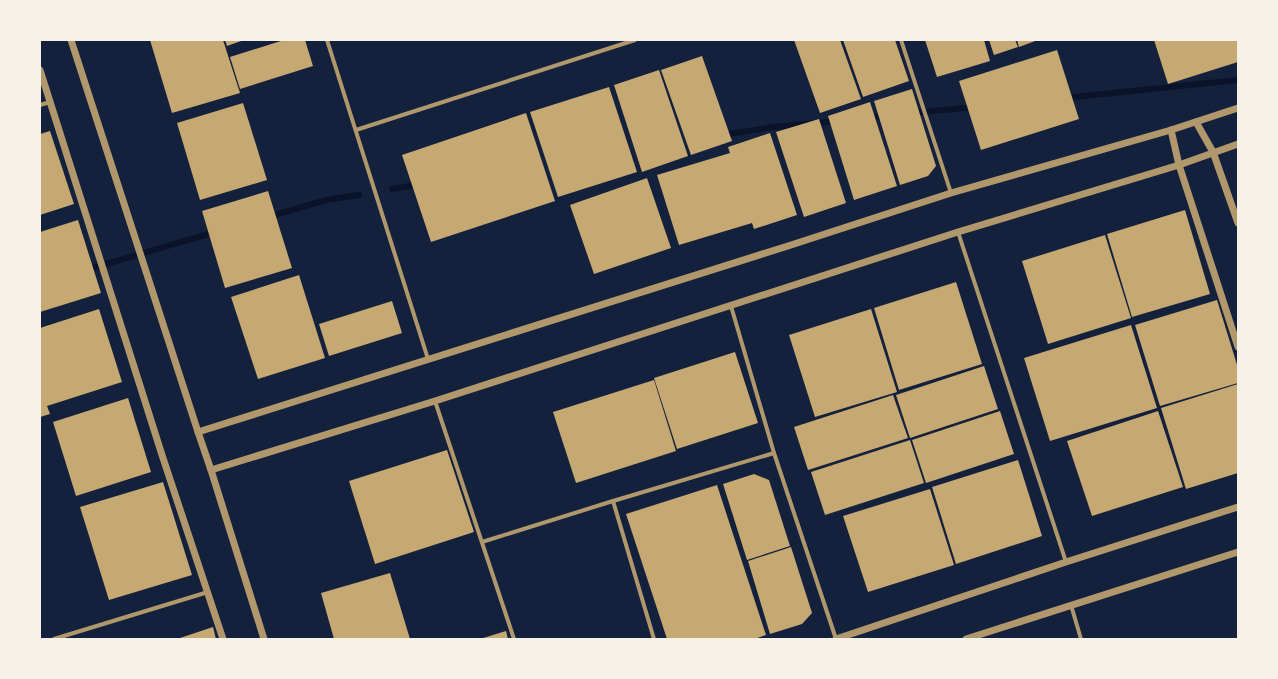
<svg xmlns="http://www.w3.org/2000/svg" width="1278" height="679" viewBox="0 0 1278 679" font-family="Manrope,sans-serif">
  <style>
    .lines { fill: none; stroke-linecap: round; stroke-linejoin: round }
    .stream { stroke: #0b132b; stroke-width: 6 }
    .building { fill: #c6a872 }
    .minor { stroke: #b1986c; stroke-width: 4 }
    .tertiary { stroke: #b1986c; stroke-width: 7 }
  </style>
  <rect width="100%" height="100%" fill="#14213d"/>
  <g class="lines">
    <g class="stream">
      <polyline points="1065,98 1238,80"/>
      <polyline points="912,113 975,107"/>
      <polyline points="866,118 887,116"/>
      <polyline points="722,135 773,127 837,121"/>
      <polyline points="392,189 420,184"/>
      <polyline points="268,217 326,200 359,195"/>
      <polyline points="86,270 215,232"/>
    </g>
  </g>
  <g class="building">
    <polygon points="150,40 223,40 240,93 172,113"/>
    <polygon points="225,40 244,40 227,46"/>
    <polygon points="284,40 305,40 313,66 240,89 230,57"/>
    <polygon points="794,40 840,40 861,99 820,113"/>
    <polygon points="843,40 895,40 909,81 863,97"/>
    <polygon points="925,40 984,40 990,61 937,77"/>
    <polygon points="989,40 1015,40 1018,47 994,55"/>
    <polygon points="1017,40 1038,40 1019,47"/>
    <polygon points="1154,40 1238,40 1238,62 1168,84"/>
    <polygon points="1057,50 1079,119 981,150 959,81"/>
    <polygon points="702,56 732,141 691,155 661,70"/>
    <polygon points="659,70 688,156 642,172 614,85"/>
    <polygon points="609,87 637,172 558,197 530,112"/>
    <polygon points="912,89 936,166 928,176 900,185 874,101"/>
    <polygon points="870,102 897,186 854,200 828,116"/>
    <polygon points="243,103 267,180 200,200 177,123"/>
    <polygon points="526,113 555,201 431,242 402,155"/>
    <polygon points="819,119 846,203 804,217 776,132"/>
    <polygon points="50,131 74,204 40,215 40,134"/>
    <polygon points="770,133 797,215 754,229 752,223 679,245 657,175 730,153 728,147"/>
    <polygon points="647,178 671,248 594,274 570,205"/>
    <polygon points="268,191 292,268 225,288 202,211"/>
    <polygon points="1185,210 1210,294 1132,317 1107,234"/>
    <polygon points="78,220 101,293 40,312 40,232"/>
    <polygon points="1105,235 1131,318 1048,344 1022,261"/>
    <polygon points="299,275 325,358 258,379 231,297"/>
    <polygon points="956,282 982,364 899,390 874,308"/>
    <polygon points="1217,300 1238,368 1238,383 1160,406 1135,325"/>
    <polygon points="392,301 402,333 329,356 319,324"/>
    <polygon points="99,309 122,382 47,406 50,414 40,417 40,328"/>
    <polygon points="871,309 897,392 815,417 789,335"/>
    <polygon points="1131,325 1157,408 1050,441 1024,358"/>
    <polygon points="735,352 758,423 677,449 654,378"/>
    <polygon points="984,366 998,409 910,438 896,395"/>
    <polygon points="654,380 676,451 576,483 553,412"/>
    <polygon points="1238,384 1238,473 1186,489 1161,408"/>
    <polygon points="893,395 908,438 808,470 794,427"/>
    <polygon points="128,398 151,472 76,496 53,422"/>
    <polygon points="1000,411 1014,454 926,483 912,440"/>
    <polygon points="1158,411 1183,487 1092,516 1067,441"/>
    <polygon points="910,440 924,483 825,515 811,472"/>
    <polygon points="447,450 474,532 375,564 349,481"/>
    <polygon points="1018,460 1042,536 956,564 932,487"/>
    <polygon points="754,474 769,480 790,546 747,560 723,484"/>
    <polygon points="163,482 192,575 109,600 80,507"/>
    <polygon points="717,485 766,635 754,639 667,639 626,514"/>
    <polygon points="930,489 954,565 868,592 843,516"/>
    <polygon points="791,547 812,613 802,624 770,634 748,561"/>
    <polygon points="390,573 410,639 334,639 321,593"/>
    <polygon points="213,627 216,639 177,639"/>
    <polygon points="506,631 508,639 480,639"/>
  </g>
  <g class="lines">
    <g class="minor">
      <polyline points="327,40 428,359"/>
      <polyline points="901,40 951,193"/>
      <polyline points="40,105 50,102"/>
      <polyline points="356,130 635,40"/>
      <polyline points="958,232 1066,562"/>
      <polyline points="731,306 774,453 836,639"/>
      <polyline points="435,401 514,639"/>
      <polyline points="613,501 654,639"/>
      <polyline points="482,542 613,501 774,453"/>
      <polyline points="1071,605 1081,639"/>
      <polyline points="54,639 208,592"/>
    </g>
    <g class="tertiary">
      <polyline points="71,40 198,432 211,470 264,639"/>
      <polyline points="40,70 162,455 223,639"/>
      <polyline points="1196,122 1213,152 1238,223"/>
      <polyline points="1171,130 1179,165 1238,347"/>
      <polyline points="198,432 791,245 951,193 1171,130 1238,108"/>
      <polyline points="211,470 435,401 958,232 1179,165 1238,144"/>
      <polyline points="836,639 1066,562 1238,507"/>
      <polyline points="966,639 1238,552"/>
    </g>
  </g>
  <rect width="1278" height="679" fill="none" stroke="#f6f1e7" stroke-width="82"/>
</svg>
